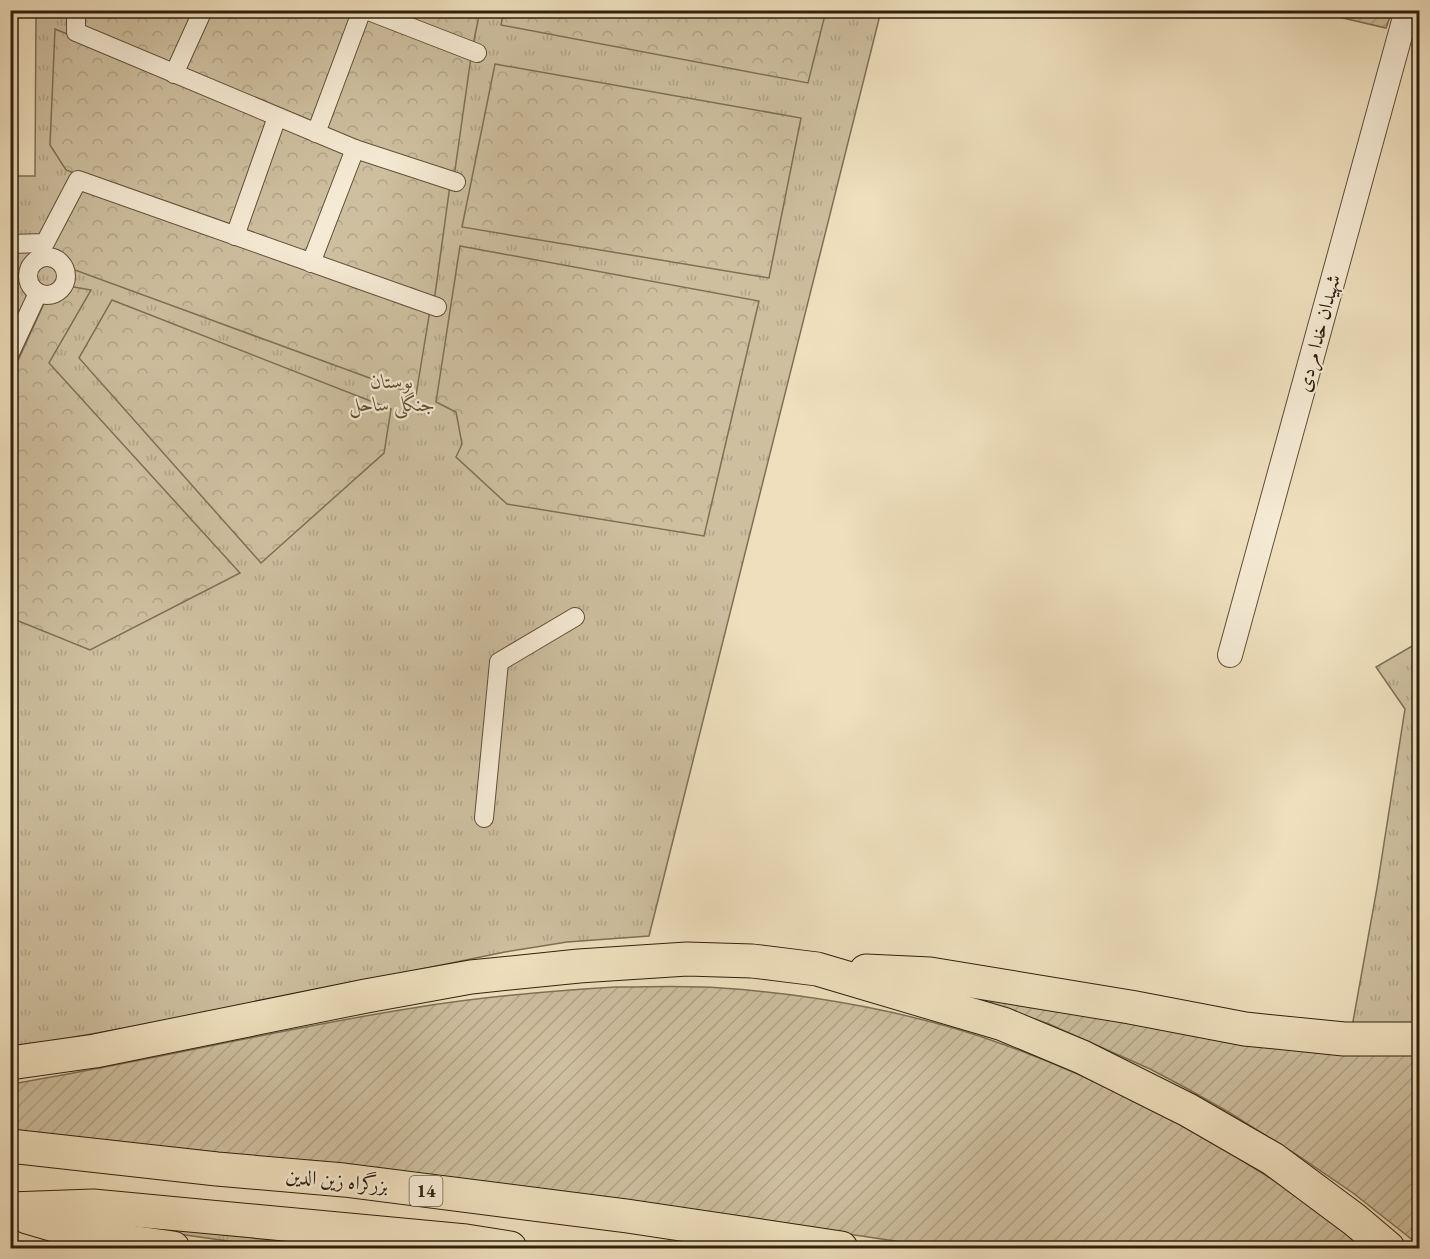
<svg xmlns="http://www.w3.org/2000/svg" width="1430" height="1259" viewBox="0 0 1430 1259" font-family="'EB Garamond',Amiri,serif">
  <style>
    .grass { fill: url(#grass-tufts); stroke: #7e7056; stroke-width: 1.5 }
    .forest { fill: url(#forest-crowns); stroke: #7e7056; stroke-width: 1.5 }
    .garden { fill: url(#garden-furrows); stroke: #7e7056; stroke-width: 1.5 }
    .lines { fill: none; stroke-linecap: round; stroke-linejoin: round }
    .pedestrian-casing { stroke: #5f5038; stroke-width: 20 }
    .minor-casing { stroke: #5f5038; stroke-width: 26 }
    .trunk-casing { stroke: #2f200c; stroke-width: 35 }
    .pedestrian { stroke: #f5ead4; stroke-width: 18 }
    .minor { stroke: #f5ead4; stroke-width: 24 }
    .trunk { stroke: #efdfbd; stroke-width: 33 }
    .labels { text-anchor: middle; stroke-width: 4.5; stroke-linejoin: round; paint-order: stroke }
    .shield { fill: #f5ead4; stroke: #6a5d48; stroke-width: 1.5 }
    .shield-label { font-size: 18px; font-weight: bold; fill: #2f200c }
    .street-label { font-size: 20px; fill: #2f200c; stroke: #f5ead4 }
    .park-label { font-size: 20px; font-style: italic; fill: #5f5038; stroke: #f5ead4 }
  </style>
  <defs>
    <pattern id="grass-tufts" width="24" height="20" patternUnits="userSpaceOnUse" patternTransform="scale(1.5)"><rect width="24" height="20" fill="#cebf9f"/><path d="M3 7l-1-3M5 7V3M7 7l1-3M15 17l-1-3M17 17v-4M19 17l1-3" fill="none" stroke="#b1a488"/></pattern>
    <pattern id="forest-crowns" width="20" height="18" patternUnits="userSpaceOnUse" patternTransform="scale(1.5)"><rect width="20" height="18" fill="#cebf9f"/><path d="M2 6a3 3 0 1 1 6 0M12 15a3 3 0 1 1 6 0" fill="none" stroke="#b1a488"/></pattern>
    <pattern id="garden-furrows" width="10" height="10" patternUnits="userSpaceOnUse" patternTransform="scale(1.5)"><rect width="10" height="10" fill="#cebf9f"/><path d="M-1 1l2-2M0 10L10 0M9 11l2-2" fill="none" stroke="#b1a488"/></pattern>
  </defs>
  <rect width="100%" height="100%" fill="#efdfbd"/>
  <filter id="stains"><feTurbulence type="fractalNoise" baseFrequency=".00333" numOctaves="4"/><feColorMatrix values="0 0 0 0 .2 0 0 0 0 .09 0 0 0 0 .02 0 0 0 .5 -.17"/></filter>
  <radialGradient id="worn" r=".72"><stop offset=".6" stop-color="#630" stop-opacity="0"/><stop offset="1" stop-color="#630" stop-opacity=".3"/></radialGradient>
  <g class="grass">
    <polygon points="36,11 881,11 649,936 567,942 505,952 218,1011 42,1043 11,1047 10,176 35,176"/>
    <polygon points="1419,642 1419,1026 1352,1027 1377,888 1405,709 1376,667"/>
    <polygon points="58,1217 333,1246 361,1248 277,1248"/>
  </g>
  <g class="forest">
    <polygon points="353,10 312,127 180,72 206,11"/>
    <polygon points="504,10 826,10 826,11 808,83 501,25"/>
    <polygon points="81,11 199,11 173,69 80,28"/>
    <polygon points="385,11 480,11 473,45"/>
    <polygon points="367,19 471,57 454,177 322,130"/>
    <polygon points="55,29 274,118 234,233 66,170 50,145"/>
    <polygon points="495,64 801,118 769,278 462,227"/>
    <polygon points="278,121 351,150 309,258 240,233"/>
    <polygon points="358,154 450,185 434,302 320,261"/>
    <polygon points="80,184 430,310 416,395 72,269 66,258 53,255 48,250"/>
    <polygon points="460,246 759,301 704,536 507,504 456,457 462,444 456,412 436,402"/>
    <polygon points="68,286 91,290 49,363 240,573 90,650 11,618 11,376 46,299 56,296"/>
    <polygon points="112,300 391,409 384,453 261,563 79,358"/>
  </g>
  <g class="garden">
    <polygon points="1313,11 1392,11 1386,28"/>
    <path d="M 616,987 C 651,987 686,985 721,988 C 813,994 918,1013 1005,1045 C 1112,1084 1212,1138 1306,1202 C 1327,1216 1347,1233 1368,1248 L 942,1248 L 687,1210 L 326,1164 L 11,1131 L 11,1084 C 145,1062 278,1029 413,1008 C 480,997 548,991 616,987 Z"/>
    <polygon points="966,995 1419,1052 1419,1245 1353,1193 1297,1155 1230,1113 1186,1088 1150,1069 1049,1024"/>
  </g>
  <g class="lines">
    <defs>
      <g id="pedestrian">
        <polyline points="76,10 76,32 355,149 456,182"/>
        <polyline points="366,10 477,53"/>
        <polyline points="174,74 203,10"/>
        <polyline points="316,133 362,10"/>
        <polyline points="235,236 277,117"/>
        <polyline points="10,244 45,243 78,180 437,307"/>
        <circle cx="47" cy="276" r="19"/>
        <polyline points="311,263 355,149"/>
        <polyline points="10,353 38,293"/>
        <polyline points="484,818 499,662 575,617"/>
      </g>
      <polyline id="minor" points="1230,655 1407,10"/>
      <g id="trunk">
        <polyline points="866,971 930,974 1130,1007 1245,1029 1344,1039 1420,1039"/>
        <polyline points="10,1063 95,1051 366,996 471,977 579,966 687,959 752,961 817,969 1003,1024 1082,1057 1188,1110 1273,1159 1355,1220 1388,1248"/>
        <polyline points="10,1146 217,1169 344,1180 627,1216 841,1248"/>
        <polyline points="10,1209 93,1206 466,1241 510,1248"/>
        <polyline points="27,1217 95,1237 173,1248"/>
      </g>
    </defs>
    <use href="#pedestrian" class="pedestrian-casing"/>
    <use href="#minor" class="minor-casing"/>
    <use href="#trunk" class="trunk-casing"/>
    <use href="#pedestrian" class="pedestrian"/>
    <use href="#minor" class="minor"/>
    <use href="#trunk" class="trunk"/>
  </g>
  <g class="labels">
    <rect class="shield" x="409.5" y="1176" width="33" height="30" rx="4.5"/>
    <g class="shield-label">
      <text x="426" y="1197">14</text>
    </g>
    <g class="street-label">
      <text transform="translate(1318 333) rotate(-75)" y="7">شهیدان خدا مردی</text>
      <text transform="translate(337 1180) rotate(6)" y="7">بزرگراه زین الدین</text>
    </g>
    <g class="park-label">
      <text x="392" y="388">بوستان<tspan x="392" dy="23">جنگلی ساحل</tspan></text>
    </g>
  </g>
  <rect width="1430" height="1259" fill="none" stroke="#efdfbd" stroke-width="36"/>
  <rect x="12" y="12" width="1406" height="1235" fill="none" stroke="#2f200c" stroke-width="3"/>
  <rect x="18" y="18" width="1394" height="1223" fill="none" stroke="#2f200c" stroke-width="1.5"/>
  <rect width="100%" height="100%" filter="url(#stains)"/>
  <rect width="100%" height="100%" fill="url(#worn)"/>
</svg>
